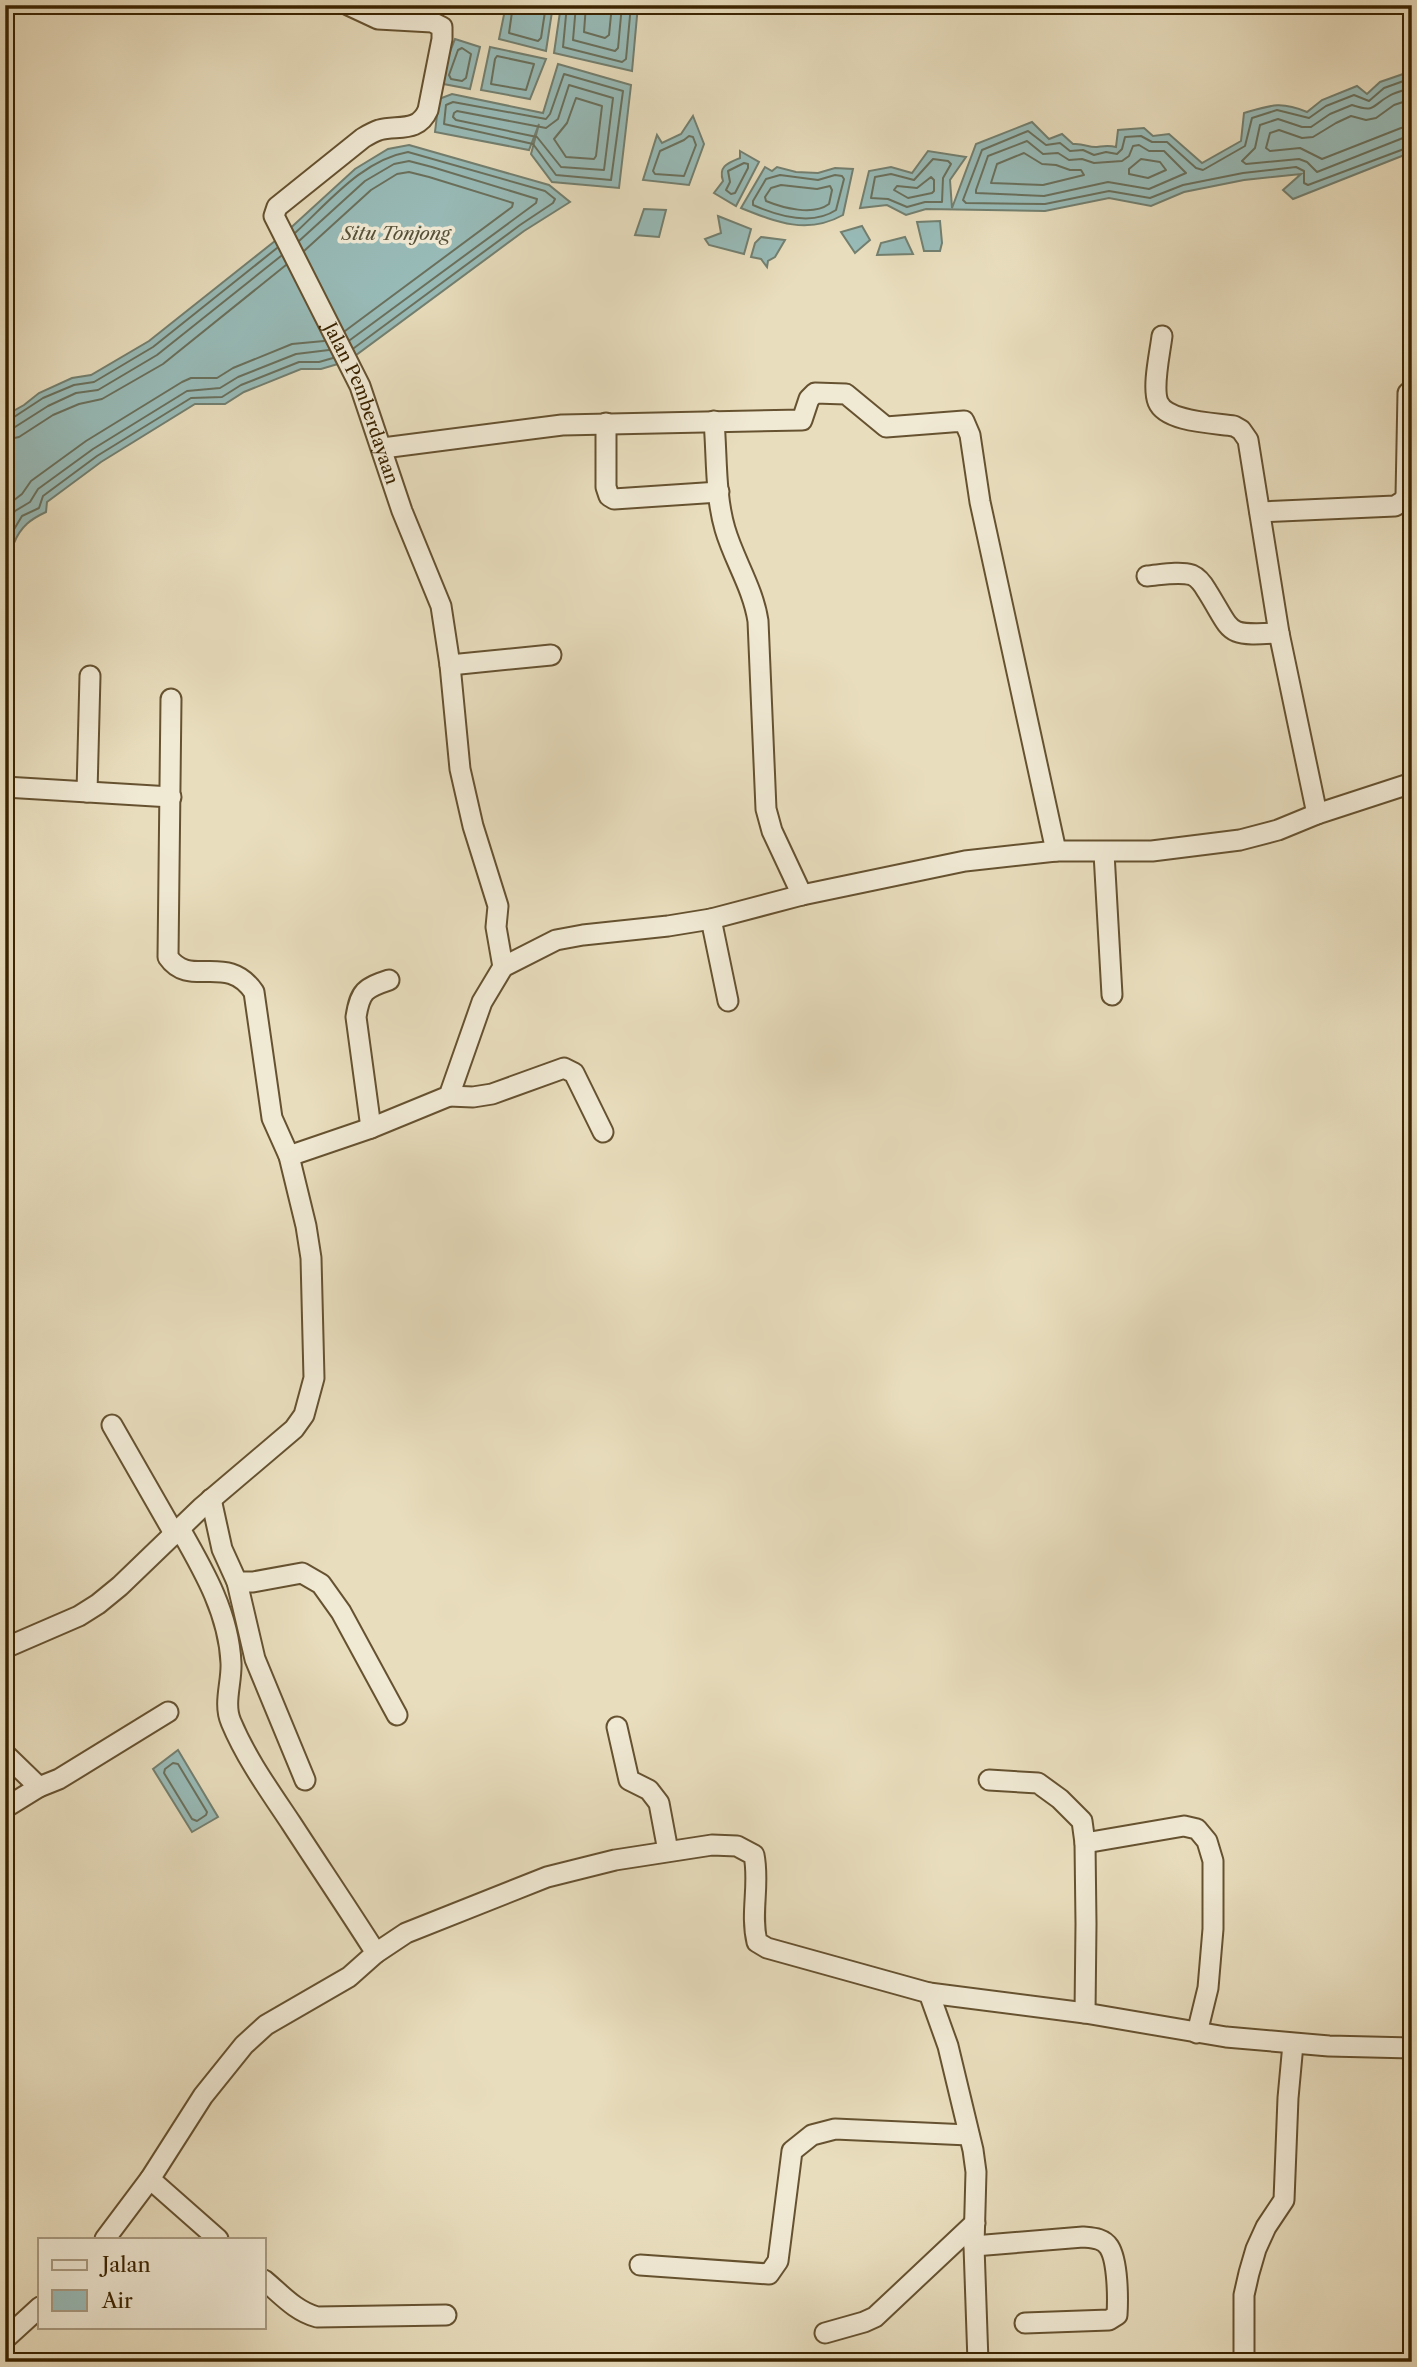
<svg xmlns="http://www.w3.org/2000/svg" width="1417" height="2367" viewBox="0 0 1417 2367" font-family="'Libre Caslon Text',serif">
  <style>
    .water { fill: #98bbb8; stroke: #737f6f; stroke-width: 2 }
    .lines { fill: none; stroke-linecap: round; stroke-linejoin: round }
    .shore { stroke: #6a705c; stroke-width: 2 }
    .street-casing { stroke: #665230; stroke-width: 23 }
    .street { stroke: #f0e9d4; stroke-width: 19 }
    .labels { text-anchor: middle; stroke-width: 7; stroke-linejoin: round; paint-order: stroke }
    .street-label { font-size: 18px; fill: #3b2401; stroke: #f0e9d4 }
    .water-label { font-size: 19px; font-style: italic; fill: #575138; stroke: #f0e9d4 }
  </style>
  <rect width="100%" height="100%" fill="#e8ddbd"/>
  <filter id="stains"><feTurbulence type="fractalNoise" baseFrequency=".00286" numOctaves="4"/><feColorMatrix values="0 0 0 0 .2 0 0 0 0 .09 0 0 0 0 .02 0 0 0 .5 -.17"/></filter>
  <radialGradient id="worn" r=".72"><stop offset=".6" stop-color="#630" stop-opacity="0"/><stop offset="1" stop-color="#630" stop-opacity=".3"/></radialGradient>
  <g class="water">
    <polygon points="506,5 553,5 546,51 499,39"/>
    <polygon points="561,5 638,5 632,71 554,53"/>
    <polygon points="455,39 480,47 470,89 438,83"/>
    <polygon points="490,47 546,59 530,99 481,90"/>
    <polygon points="558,64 631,85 619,188 552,182 531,154 539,124 529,150 435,132 439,99 452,94 543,113"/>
    <path d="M 1412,71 L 1412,152 L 1293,199 L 1283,190 L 1301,174 L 1244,180 L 1184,192 L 1151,206 L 1109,198 L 1045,211 L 926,209 L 906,215 L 887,205 L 860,208 L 869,171 L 891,167 L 912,173 L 928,151 L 966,157 L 950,180 L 952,208 L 976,144 L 1032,122 L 1049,139 L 1062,134 L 1073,144 C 1084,143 1089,148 1097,147 C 1105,146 1108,145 1116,147 L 1118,130 L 1144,128 L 1153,136 L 1169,134 L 1202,163 L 1241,141 L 1244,113 C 1271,105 1281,101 1307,112 L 1322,100 L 1357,86 L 1367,94 L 1380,82 Z"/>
    <polygon points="693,116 704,144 689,185 643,180 657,135 662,143 681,134"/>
    <path d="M 409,145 L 549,185 L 570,202 L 524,231 L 348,361 L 321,369 L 301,369 L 244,392 L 225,404 L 195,404 L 101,462 L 47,502 L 46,512 C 31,519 21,526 14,543 C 11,551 12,556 5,563 L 6,415 L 24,405 L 39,393 L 72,378 L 91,375 L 149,341 L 285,233 L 355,169 L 388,149 Z"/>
    <path d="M 740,151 L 759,162 L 736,206 L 714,193 L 723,181 C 718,166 728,163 740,158 Z"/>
    <path d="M 765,167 L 772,171 L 777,167 L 796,172 L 818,173 L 835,168 L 853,169 L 843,215 C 807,235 776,222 741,208 Z"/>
    <polygon points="644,209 666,210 659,237 635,235"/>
    <polygon points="718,216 751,229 744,254 709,245 705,239 721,233"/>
    <polygon points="940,221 942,243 940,251 924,251 917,222"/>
    <polygon points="862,226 870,240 855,253 841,232"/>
    <polygon points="761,237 785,240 775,257 768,261 767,267 761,259 751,257 755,243"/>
    <polygon points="905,237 913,254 877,255 881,243"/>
    <path d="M 5,1138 C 15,1175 17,1218 5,1255 Z"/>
    <polygon points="178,1750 218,1817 192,1832 153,1769"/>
  </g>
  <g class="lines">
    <g class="shore">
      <polyline points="513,5 509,33 538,41 541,38 546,5"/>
      <polyline points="567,5 563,47 622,62 626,59 631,5"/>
      <polyline points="576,5 573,40 615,51 618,48 622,5"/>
      <polyline points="586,5 584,32 605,38 609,35 612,5"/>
      <polygon points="462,48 471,54 466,78 462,81 451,79 449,75 458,50"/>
      <polygon points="497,56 534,64 526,90 491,84 495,59"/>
      <polygon points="564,74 623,91 611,180 556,175 533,144 444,124 446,105 453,102 546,119 550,114"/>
      <polyline points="1412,78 1384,88 1369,101 1354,95 1326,106 1309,118 1277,110 1252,118 1245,146 1203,170 1196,168 1167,142 1152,142 1141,136 1125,137 1122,149 1117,154 1106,152 1094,155 1083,150 1070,151 1060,143 1046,145 1028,131 982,150 963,200 966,203 1045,204 1109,191 1150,198 1183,185 1243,173 1296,167 1304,171 1304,183 1308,185 1412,146"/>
      <polygon points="569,85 613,98 604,170 561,167 537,137 456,120 453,117 454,113 457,111 546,128 558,119"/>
      <path d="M 1412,88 C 1405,90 1395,92 1389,96 C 1371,106 1376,113 1352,105 L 1330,114 L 1311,127 L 1302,127 L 1278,119 L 1260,125 L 1255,148 L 1242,161 L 1246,164 L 1299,159 L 1307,162 L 1317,172 L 1403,138 L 1412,137"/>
      <polygon points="576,98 602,106 596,156 594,159 566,157 554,139 567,123"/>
      <polyline points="1412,99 1394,105 1376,118 1366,120 1351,116 1336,123 1313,137 1302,138 1279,130 1270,133 1266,148 1270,151 1300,148 1322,159 1401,128 1412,126"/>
      <polygon points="689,136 693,137 696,145 684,176 655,174 653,171 660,151 684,140"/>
      <polygon points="1027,141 1043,154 1058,153 1069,160 1082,159 1094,163 1122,161 1129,156 1133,146 1139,145 1149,151 1164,151 1186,173 1149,189 1108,182 1044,196 976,193 976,190 988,156"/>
      <polygon points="1024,153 1042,164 1056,165 1070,170 1081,170 1084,175 1043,185 991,183 997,164"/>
      <polygon points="933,159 948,161 951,164 943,178 942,202 925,202 907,207 888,199 871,198 875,177 891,174 914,180"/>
      <polygon points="1141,159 1160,162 1166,170 1148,178 1129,174 1129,169"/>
      <polygon points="744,163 748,164 748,168 735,193 731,194 726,190 730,182 728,171"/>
      <path d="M 780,175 L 818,180 L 835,175 L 842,176 L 844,179 L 836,210 C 812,226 778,216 753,205 L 753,201 L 766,179 Z"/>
      <polygon points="931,177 934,180 934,191 932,193 908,198 894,190 897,186 917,188"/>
      <path d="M 781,185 L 817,189 L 830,186 L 832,190 L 829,204 C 813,216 783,208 766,201 L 765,197 L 771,188 Z"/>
      <path d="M 295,233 C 328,203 362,160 408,152 L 545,191 L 555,199 L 553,203 L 520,225 L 354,348"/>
      <polyline points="299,241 365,181 394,164 409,161 432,167 537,199 536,203 350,340"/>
      <polyline points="304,251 371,190 397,174 409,172 429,177 513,203 512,207 345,331"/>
      <polyline points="5,420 11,419 43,398 74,385 94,382 153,347 277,248"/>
      <polyline points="5,429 15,427 48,406 76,393 98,390 157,355 281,256"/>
      <polyline points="5,440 19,437 53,415 79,404 102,399 163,364 286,265"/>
      <polyline points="5,507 22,494 31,481 86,441 182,382 191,378 217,378 233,368 292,344 324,341"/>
      <polyline points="5,527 15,511 30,502 38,489 93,449 187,391 220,388 238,377 296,354 329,350"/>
      <polyline points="5,551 7,541 22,516 39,508 43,496 97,456 191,398 222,397 241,385 299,362 319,362 333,358"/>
      <polygon points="173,1763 178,1764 207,1812 206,1815 197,1821 192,1819 164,1773 165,1769"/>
    </g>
    <defs>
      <g id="street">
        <path id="s1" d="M 348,5 L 378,19 L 432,22 L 442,27 L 442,39 L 428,110 C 418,133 398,125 379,130 C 373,132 368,135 363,138 L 277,207 L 274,216 L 360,386 L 402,511 L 441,606 L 450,665 L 460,769 L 473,826 L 498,906 L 496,927 L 503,967"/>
        <path d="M 1162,336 C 1160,353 1152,387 1158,402 C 1166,422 1214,423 1234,426 L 1241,430 L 1248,440 L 1279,633 L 1317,814"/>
        <path d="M 714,421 C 717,456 715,495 725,529 C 734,560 753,588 758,621 L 766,809 L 772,831 L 802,895"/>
        <polyline points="606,423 606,487 609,496 614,499 719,492"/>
        <polyline points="383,448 562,425 802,420 809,399 815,393 846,394 886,427 964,421 970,435 980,502 1056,851"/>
        <polyline points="1260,512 1395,506 1403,501 1406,496 1408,393"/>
        <path d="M 1147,576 C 1160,575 1179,571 1192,575 C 1199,578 1203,584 1207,591 C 1234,634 1224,636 1279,633"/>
        <polyline points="450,665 551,655"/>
        <polyline points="5,787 171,797"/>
        <polyline points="87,792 90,676"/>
        <polyline points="1104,853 1112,995"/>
        <polyline points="711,919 728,1001"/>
        <polyline points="449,1096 473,1097 492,1094 564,1068 574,1073 603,1132"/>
        <path d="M 371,1128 L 356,1017 C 360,991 365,988 389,980"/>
        <polyline points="289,1156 371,1128 449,1096 482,1002 503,967 556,940 583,935 668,926 711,919 802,895 965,861 1056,851 1152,851 1240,840 1278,830 1317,814 1412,783"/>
        <polyline points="112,1425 175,1535"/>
        <polyline points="211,1499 222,1549 237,1582 253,1582 302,1573 321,1584 341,1612 397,1715"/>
        <path d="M 180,1529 C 204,1571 229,1614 231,1663 C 232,1682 223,1704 231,1722 C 246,1758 269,1790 291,1823 C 319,1866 348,1909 376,1953"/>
        <polyline points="237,1582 255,1659 305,1780"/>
        <path d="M 5,1648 L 79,1616 L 98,1604 L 120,1586 L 201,1508 L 294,1429 L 304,1415 L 314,1378 L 311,1258 L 306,1226 L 289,1156 L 272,1118 L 254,992 C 227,952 190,989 168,957 L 171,699"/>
        <polyline points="617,1727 629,1780 649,1790 659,1803 668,1851"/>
        <polyline points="5,1754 39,1787 59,1779 168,1712"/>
        <polyline points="989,1780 1038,1783 1060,1799 1082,1821 1085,1843 1086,1924 1085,2013"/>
        <polyline points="5,1808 39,1787"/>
        <polyline points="1085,1843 1184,1826 1197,1829 1207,1841 1213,1861 1213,1929 1208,1988 1197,2033"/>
        <polyline points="929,1993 1085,2013 1226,2037 1329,2046 1412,2048"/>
        <polyline points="150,2179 218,2239"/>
        <path d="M 105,2239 L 150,2179 L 203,2096 L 244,2045 L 266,2025 L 349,1977 L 376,1953 L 406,1933 L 547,1877 L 615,1860 L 712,1845 L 737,1846 L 754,1855 C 760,1884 750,1913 757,1942 L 767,1948 L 929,1993 L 948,2046 L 973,2150 L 976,2172 L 974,2246 L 978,2362"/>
        <path d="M 974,2246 L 1083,2237 C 1093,2238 1103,2238 1109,2247 C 1118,2261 1118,2299 1117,2315 L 1109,2320 L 1025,2323"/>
        <polyline points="640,2265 769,2274 778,2261 792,2151 812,2135 835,2129 969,2135"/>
        <path d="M 264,2280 C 281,2294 295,2311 317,2317 L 446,2315"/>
        <polyline points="825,2333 864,2322 875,2317 975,2223"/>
        <polyline points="5,2339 40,2307"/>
        <polyline points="1244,2362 1244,2295 1249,2273 1256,2249 1266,2227 1284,2200 1288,2098 1293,2044"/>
      </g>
    </defs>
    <use href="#street" class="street-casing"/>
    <use href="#street" class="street"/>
  </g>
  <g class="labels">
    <g class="street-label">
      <text dy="6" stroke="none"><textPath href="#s1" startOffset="584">Jalan Pemberdayaan</textPath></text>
    </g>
    <g class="water-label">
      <text x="396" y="240">Situ Tonjong</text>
    </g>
  </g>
  <rect width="1417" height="2367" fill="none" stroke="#e8ddbd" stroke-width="28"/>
  <rect x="7" y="7" width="1403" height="2353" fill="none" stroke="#3b2401" stroke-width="3.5"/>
  <rect x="14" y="14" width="1389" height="2339" fill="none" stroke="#3b2401" stroke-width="2"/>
  <rect x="38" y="2238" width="228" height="91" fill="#f0e9d4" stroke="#a89a80" stroke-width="2"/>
  <rect x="52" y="2260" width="35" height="10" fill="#f0e9d4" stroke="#a89a80" stroke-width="2"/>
  <text x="102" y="2272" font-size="21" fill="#3b2401">Jalan</text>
  <rect x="52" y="2290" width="35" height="21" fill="#98bbb8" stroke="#a89a80" stroke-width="2"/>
  <text x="102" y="2308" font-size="21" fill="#3b2401">Air</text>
  <rect width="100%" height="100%" filter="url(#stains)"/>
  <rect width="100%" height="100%" fill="url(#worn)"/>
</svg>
